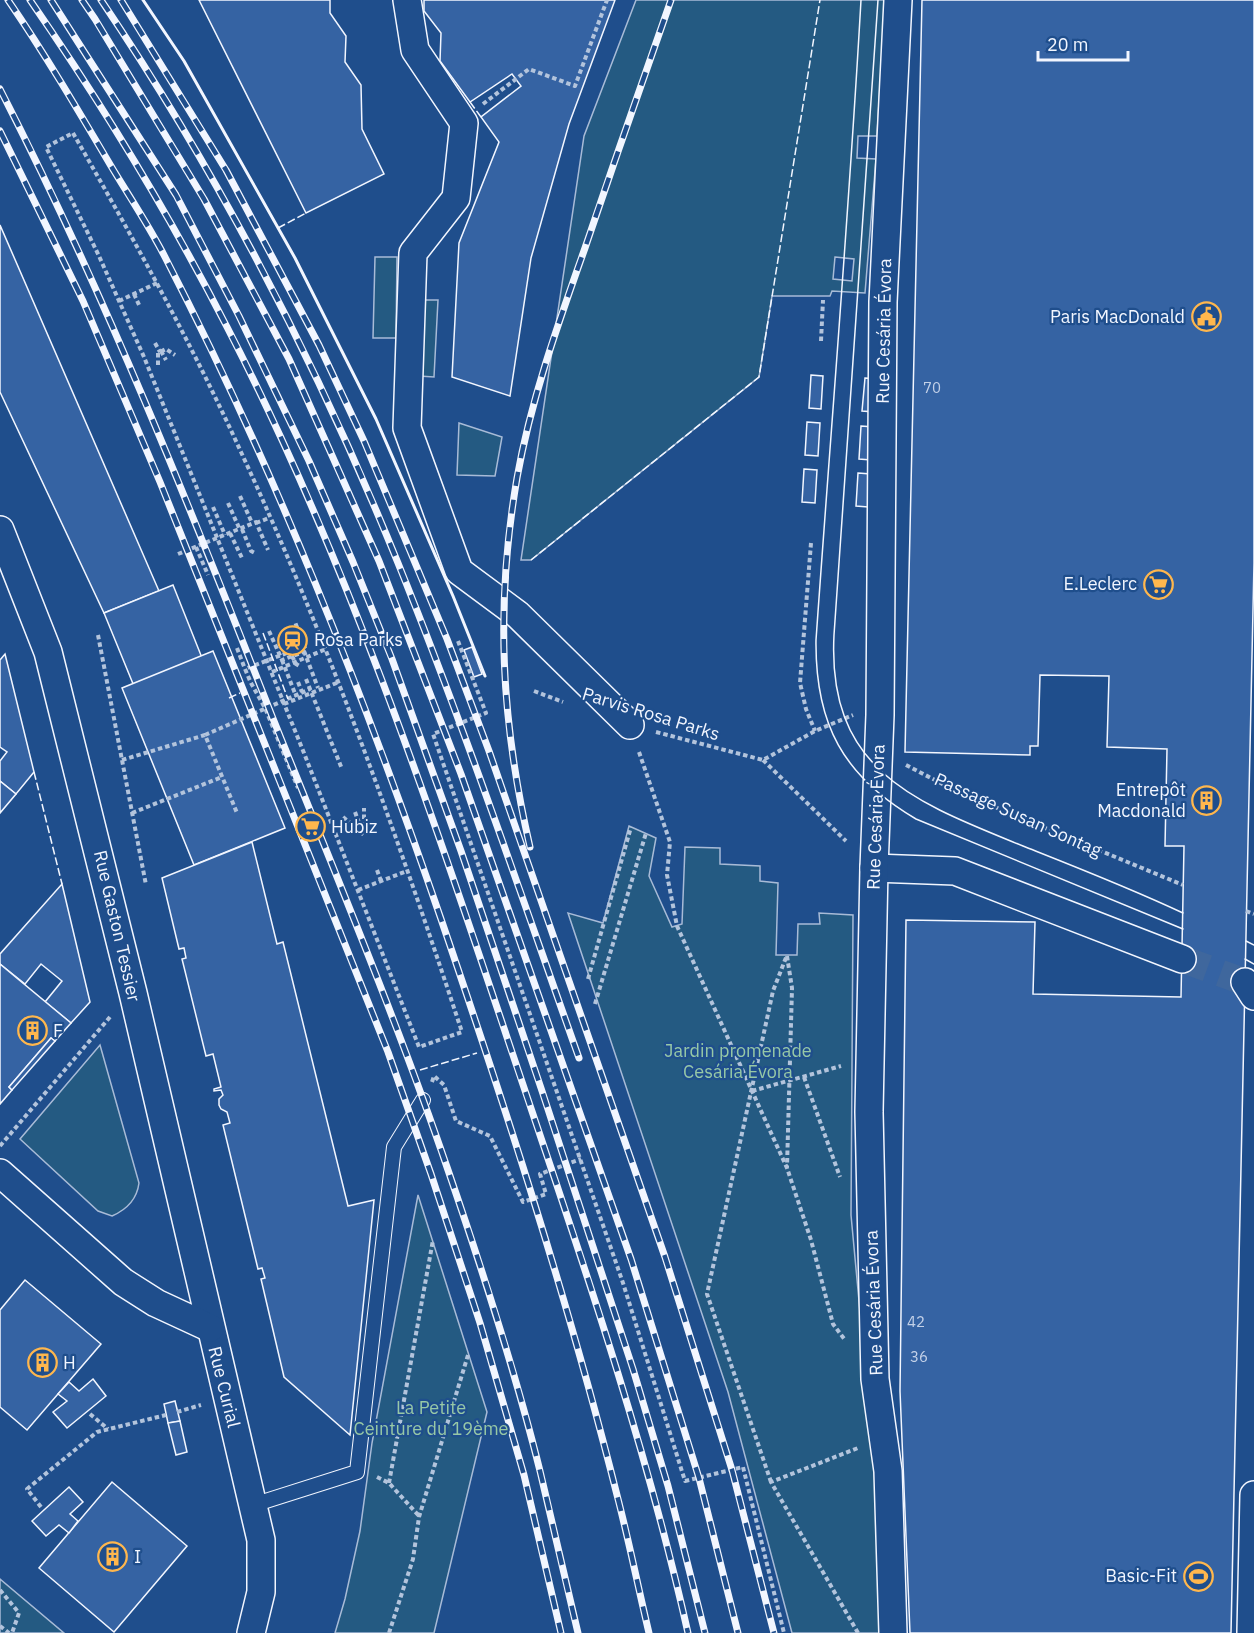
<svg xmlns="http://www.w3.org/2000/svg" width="1254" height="1633" viewBox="0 0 1254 1633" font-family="'IBM Plex Sans',sans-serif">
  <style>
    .green { fill: #245a82; stroke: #a8bbd7; stroke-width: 1.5; fill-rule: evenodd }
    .building { fill: #3563a3; stroke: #f2f6ff; stroke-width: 1.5 }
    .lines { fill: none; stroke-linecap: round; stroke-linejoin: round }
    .street-tunnel { stroke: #3f679d; stroke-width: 27; stroke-dasharray: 27 14; stroke-linecap: butt }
    .lane-casing { stroke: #f2f6ff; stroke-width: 16 }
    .street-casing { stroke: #f2f6ff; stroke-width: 30 }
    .path { stroke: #b3c4dc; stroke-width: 4; stroke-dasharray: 4.5 3; stroke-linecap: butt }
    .lane { stroke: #1f4e8c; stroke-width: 14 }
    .street { stroke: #1f4e8c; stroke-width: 27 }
    .tram { stroke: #f2f6ff; stroke-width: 1.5 }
    .rail-casing { stroke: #f2f6ff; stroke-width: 7 }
    .rail { stroke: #1f4e8c; stroke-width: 4.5; stroke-dasharray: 14; stroke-linecap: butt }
    .fence { stroke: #f2f6ff; stroke-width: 1.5; stroke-dasharray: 8 3; stroke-linecap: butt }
    .wall { stroke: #f2f6ff; stroke-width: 3 }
    .labels { text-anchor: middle; stroke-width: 4.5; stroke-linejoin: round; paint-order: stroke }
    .number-label { font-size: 15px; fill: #c3d1e8 }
    .poi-label { font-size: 18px; fill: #f2f6ff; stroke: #1f4e8c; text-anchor: start }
    .street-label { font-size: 18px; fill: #f2f6ff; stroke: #1f4e8c }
    .park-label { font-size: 18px; fill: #97c8a6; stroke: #1f4e8c }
  </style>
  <rect width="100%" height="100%" fill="#1f4e8c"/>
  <g class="green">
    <path d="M 636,0 L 885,0 L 877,136 L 858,136 L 857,158 L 876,159 L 865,293 L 832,291 L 830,296 L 772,296 L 759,377 L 531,560 L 521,560 L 584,136 ZM 835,257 L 854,259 L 852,281 L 833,279 Z"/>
    <polygon points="375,257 397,257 396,338 373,338"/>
    <polygon points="422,300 438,300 434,377 419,376"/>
    <polygon points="459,423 502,437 495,476 457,475"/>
    <polygon points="629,826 656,838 649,876 672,927 682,924 685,847 720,848 720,864 760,866 760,881 778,883 776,955 797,955 798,924 820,924 819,913 853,915 851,1215 878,1505 881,1633 792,1633 728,1392 568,913 603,923"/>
    <path d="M 100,1045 L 139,1183 C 137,1199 128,1209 112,1216 L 98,1211 L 20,1139 Z"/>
    <polygon points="418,1195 487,1412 434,1633 335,1633 345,1599 360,1531 372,1443"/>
    <polygon points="0,1579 64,1633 0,1633"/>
  </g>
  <g class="building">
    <polygon points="199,0 330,0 330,13 346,36 345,62 361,85 362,129 384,174 306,213"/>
    <polygon points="424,0 615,0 569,124 531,258 510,396 452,377 459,243 499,142 481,117 521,86 512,74 470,102 440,61 441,33 424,11"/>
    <polygon points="922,0 1254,0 1254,563 1231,1633 910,1633 900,1391 906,920 1035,922 1033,994 1181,997 1184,846 1165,846 1167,749 1107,747 1109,676 1040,675 1038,746 1030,746 1030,755 905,752"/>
    <polygon points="0,225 159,591 104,613 0,392"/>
    <polygon points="811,375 823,376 821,409 809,408"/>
    <polygon points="865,378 877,379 874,412 862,411"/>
    <polygon points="807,422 820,423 818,456 805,455"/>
    <polygon points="861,426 874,427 871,460 859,459"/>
    <polygon points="804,469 817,470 815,503 802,502"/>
    <polygon points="858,473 871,474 868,507 856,506"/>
    <polygon points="173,585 214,688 145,713 104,613"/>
    <polygon points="472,647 482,674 474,677 464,650"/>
    <polygon points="213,651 285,828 194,865 122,688"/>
    <polygon points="5,654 34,772 16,794 0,781 0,761 7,752 0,747 0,660"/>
    <polygon points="0,781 16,794 0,813"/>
    <polygon points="252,842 277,944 283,942 348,1206 374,1200 350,1435 284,1377 261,1279 265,1278 262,1268 258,1269 223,1125 230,1123 227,1112 221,1109 219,1105 219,1099 223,1095 221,1090 214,1091 214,1089 221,1087 213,1054 206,1056 182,959 186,958 184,948 179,949 162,878"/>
    <polygon points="62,884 90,1002 71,1023 45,1002 62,981 41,964 25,984 0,964 0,954"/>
    <polygon points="0,964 71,1023 55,1041 51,1038 9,1087 12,1090 0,1104"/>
    <polygon points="51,1038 55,1041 12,1090 9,1087"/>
    <polygon points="25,1280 101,1344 27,1430 0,1407 0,1310"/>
    <polygon points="93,1379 106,1396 67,1428 53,1412 67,1401 58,1394 69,1382 79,1391"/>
    <polygon points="175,1401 180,1421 168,1423 164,1404"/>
    <polygon points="180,1421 187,1452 176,1455 168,1423"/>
    <polygon points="112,1482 187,1546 114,1632 39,1568"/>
    <polygon points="69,1487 83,1502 70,1514 78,1521 69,1533 59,1525 46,1536 32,1521"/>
  </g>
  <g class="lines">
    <polyline class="street-tunnel" points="1182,959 1245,982"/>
    <defs>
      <polyline id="lane" points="253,1505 357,1472 394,1147 423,1100"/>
      <g id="street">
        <polyline points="407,0 415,50 464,123 456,198 413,253 407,428 459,571 517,614 630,725"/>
        <polyline points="0,530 48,652 133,993 261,1540 261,1592 251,1633"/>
        <polyline points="874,868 955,871 1182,959"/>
        <polyline points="1245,982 1254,996"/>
        <polyline points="0,1173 123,1282 156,1303 210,1328"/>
        <polyline points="893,1633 888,1471 875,1379 869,1112 874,868 880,715 883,302 898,0"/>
        <polyline points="1251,1633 1254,1495"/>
      </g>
    </defs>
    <use href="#lane" class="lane-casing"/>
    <use href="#street" class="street-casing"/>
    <g class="path">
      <polyline points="483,104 529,69 575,86 607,0"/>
      <path d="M 73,133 C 133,238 191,342 241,452 C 328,640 397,835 462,1032 L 419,1047 L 304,753 L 144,357 L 99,256 L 46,147 Z"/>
      <polyline points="134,294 140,307"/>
      <polyline points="119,301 157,283"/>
      <polyline points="821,341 823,300"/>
      <polyline points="155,343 160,352"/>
      <polyline points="161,351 166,360"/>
      <polyline points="158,365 158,353 166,349 175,355"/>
      <polyline points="240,496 252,523"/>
      <polyline points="228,503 240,530"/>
      <polyline points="213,507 225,535"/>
      <polyline points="256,523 269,518"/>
      <polyline points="242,529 251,551 255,553"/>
      <polyline points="230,533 243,560"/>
      <polyline points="811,543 800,683 806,709 815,731"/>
      <polyline points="196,547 208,575"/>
      <polyline points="178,554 256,522 268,550"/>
      <polyline points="269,631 282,660 306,651 295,622"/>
      <polyline points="98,635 146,885"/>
      <polyline points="286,635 292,651 245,669 251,683 265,708 298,788"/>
      <polyline points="281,637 287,653"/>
      <polyline points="458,641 486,713 433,734 623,1283 685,1481 743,1467 784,1633"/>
      <polyline points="237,648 245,669"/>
      <polyline points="304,651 318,688"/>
      <polyline points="292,656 296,664 301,667"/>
      <polyline points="282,660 296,696"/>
      <polyline points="272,672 326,649"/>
      <polyline points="306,679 342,769"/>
      <polyline points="298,682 302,692"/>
      <polyline points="534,691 563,702"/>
      <polyline points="284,704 339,682"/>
      <polyline points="656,732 763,760 815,731 853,715"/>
      <polyline points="205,735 310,689"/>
      <polyline points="639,752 670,842 667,875 677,926 787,1168 811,1240 833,1324 845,1340"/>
      <polyline points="122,760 205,735 237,813"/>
      <polyline points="763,760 846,841"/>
      <polyline points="906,765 956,791 1183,885"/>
      <polyline points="355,812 359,823"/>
      <polyline points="132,813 222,777"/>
      <polyline points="343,817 364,835"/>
      <polyline points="364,834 364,808"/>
      <polyline points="377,870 381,881"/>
      <polyline points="358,890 407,871"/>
      <polyline points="1246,911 1254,914"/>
      <polyline points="787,956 792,988 787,1167"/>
      <polyline points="588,979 631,827"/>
      <polyline points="595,1004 646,833"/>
      <polyline points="804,1077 840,1177"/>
      <polyline points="432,1082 434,1076 444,1085 456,1121 490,1136 523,1202 546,1194 540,1174 581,1159"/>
      <polyline points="752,1091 841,1066"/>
      <polyline points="0,1146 110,1017"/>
      <polyline points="177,1412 201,1405"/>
      <polyline points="90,1414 108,1429"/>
      <polyline points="377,1477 389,1483 419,1516"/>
      <polyline points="771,1482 707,1294 773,991 787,955"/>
      <polyline points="389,1483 433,1240"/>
      <polyline points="41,1507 27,1489 97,1432 166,1415"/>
      <polyline points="0,1590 19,1613 12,1633"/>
      <polyline points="0,1626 9,1633"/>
      <polyline points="389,1633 413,1559 419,1517 468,1355"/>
      <polyline points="858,1633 771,1482 858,1448"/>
    </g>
    <use href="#lane" class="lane"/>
    <use href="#street" class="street"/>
    <g class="tram">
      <path d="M 861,0 C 849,214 831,427 816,640 C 815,724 843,776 916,819 L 1183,929"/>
      <path d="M 878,0 L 834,635 C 827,771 915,802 1023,846 C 1076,867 1130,888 1183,913"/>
      <polyline points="1246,941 1254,945"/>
      <polyline points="1245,959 1254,964"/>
    </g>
    <defs>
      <g id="rail">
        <path d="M 8,0 C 45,54 78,110 111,166 C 129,196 149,226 165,257 C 275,470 363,692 441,919 C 506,1109 568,1300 617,1495 C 629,1541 638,1587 649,1633"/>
        <path d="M 30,0 C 102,104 169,214 227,327 C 347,559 430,808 513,1055 C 577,1245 644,1436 688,1633"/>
        <polyline points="51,0 176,195 239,316 309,461 353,562 392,659 461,851 542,1091 633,1369 668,1486 705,1633"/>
        <polyline points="82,0 95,19 204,199 289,359 379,561 461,774 631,1259 699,1478 738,1633"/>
        <path d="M 101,0 C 220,176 318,366 398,563 C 464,726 520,892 579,1058"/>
        <polyline points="121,0 226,170 319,345 364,441 447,639 489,751 665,1257 732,1470 774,1633"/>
        <path d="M 0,89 C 105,294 190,507 274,721 C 334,870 396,1018 448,1170 C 482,1269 515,1370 540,1471 C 553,1525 565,1579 578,1633"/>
        <polyline points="0,131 83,301 160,482 388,1052 431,1174 480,1323 524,1475 561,1633"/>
        <path d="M 530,847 C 501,721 495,606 517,478 C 531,399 558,324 585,248 C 613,165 642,83 671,0"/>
      </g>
    </defs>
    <use href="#rail" class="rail-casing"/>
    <use href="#rail" class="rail"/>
    <g class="fence">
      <polyline points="470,102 481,117"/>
      <polyline points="278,228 306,213"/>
      <polyline points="531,560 759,377 820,0"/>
      <polyline points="263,633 288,699"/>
      <polyline points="229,698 240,693"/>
      <polyline points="34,772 62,884"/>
      <polyline points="420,1070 477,1053"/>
    </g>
    <polyline class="wall" points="143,0 184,61 295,258 376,419 453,596 485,676"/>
  </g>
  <defs>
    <symbol id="civic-ring" viewBox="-11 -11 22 22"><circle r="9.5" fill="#1f4e8c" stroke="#ffb74d" stroke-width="1.5"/><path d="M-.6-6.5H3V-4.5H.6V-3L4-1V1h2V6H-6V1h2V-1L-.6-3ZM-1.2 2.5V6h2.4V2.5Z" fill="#ffb74d"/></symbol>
    <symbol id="supermarket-ring" viewBox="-11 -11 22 22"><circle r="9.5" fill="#1f4e8c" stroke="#ffb74d" stroke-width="1.5"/><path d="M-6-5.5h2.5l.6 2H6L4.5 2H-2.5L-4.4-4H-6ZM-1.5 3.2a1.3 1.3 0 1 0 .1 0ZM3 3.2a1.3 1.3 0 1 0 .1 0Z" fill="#ffb74d"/></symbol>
    <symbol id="station-ring" viewBox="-11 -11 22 22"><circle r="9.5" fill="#1f4e8c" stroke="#ffb74d" stroke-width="1.5"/><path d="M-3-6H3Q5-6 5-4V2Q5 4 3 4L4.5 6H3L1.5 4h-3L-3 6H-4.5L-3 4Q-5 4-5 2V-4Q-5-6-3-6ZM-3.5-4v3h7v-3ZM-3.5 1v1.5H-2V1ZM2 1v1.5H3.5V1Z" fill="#ffb74d"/></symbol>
    <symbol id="building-ring" viewBox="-11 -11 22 22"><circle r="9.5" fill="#1f4e8c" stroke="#ffb74d" stroke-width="1.5"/><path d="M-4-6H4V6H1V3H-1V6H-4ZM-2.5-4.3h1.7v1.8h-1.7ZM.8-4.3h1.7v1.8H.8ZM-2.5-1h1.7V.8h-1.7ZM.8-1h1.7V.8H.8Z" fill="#ffb74d"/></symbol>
    <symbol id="stadium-ring" viewBox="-11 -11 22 22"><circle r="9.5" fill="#1f4e8c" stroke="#ffb74d" stroke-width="1.5"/><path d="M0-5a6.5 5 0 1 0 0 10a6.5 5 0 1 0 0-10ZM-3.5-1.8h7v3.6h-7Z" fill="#ffb74d"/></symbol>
  </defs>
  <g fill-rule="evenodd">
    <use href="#civic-ring" x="1190" y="300" width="33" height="33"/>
    <use href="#supermarket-ring" x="1142" y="568" width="33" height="33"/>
    <use href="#station-ring" x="276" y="624" width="33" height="33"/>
    <use href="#building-ring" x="1190" y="784" width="33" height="33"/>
    <use href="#supermarket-ring" x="294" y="810" width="33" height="33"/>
    <use href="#building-ring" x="16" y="1014" width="33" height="33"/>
    <use href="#building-ring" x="26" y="1346" width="33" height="33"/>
    <use href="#building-ring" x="96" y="1540" width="33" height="33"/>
    <use href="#stadium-ring" x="1182" y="1560" width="33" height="33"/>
  </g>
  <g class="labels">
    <g class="number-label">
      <text x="932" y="393">70</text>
      <text x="916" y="1327">42</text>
      <text x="919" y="1362">36</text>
    </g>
    <g class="poi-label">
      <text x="1185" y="323" text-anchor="end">Paris MacDonald</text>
      <text x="1137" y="590" text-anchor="end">E.Leclerc</text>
      <text x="314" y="646">Rosa Parks</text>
      <text x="1186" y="796" text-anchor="end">Entrepôt<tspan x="1186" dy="21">Macdonald</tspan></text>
      <text x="331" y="833">Hubiz</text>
      <text x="53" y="1037">F</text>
      <text x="63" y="1369">H</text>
      <text x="134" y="1563">I</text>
      <text x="1177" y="1582" text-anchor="end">Basic-Fit</text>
    </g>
    <g class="street-label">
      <text transform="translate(884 331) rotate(-89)" y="6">Rue Cesária Évora</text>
      <text transform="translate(651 714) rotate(17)" y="6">Parvis Rosa Parks</text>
      <text transform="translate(1018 815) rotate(24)" y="6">Passage Susan Sontag</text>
      <text transform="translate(876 817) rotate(-88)" y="6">Rue Cesária Évora</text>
      <text transform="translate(117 926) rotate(77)" y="6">Rue Gaston Tessier</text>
      <text transform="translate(874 1303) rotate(-92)" y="6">Rue Cesária Évora</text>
      <text transform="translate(224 1387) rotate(76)" y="6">Rue Curial</text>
    </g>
    <g class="park-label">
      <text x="738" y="1057">Jardin promenade<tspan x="738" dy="21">Cesária Évora</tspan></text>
      <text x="431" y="1414">La Petite<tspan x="431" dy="21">Ceinture du 19ème</tspan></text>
    </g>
  </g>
  <path d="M1038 51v9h90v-9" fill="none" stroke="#f2f6ff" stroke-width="3"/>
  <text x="1047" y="51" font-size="18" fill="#f2f6ff" stroke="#1f4e8c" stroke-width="4.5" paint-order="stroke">20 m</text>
</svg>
